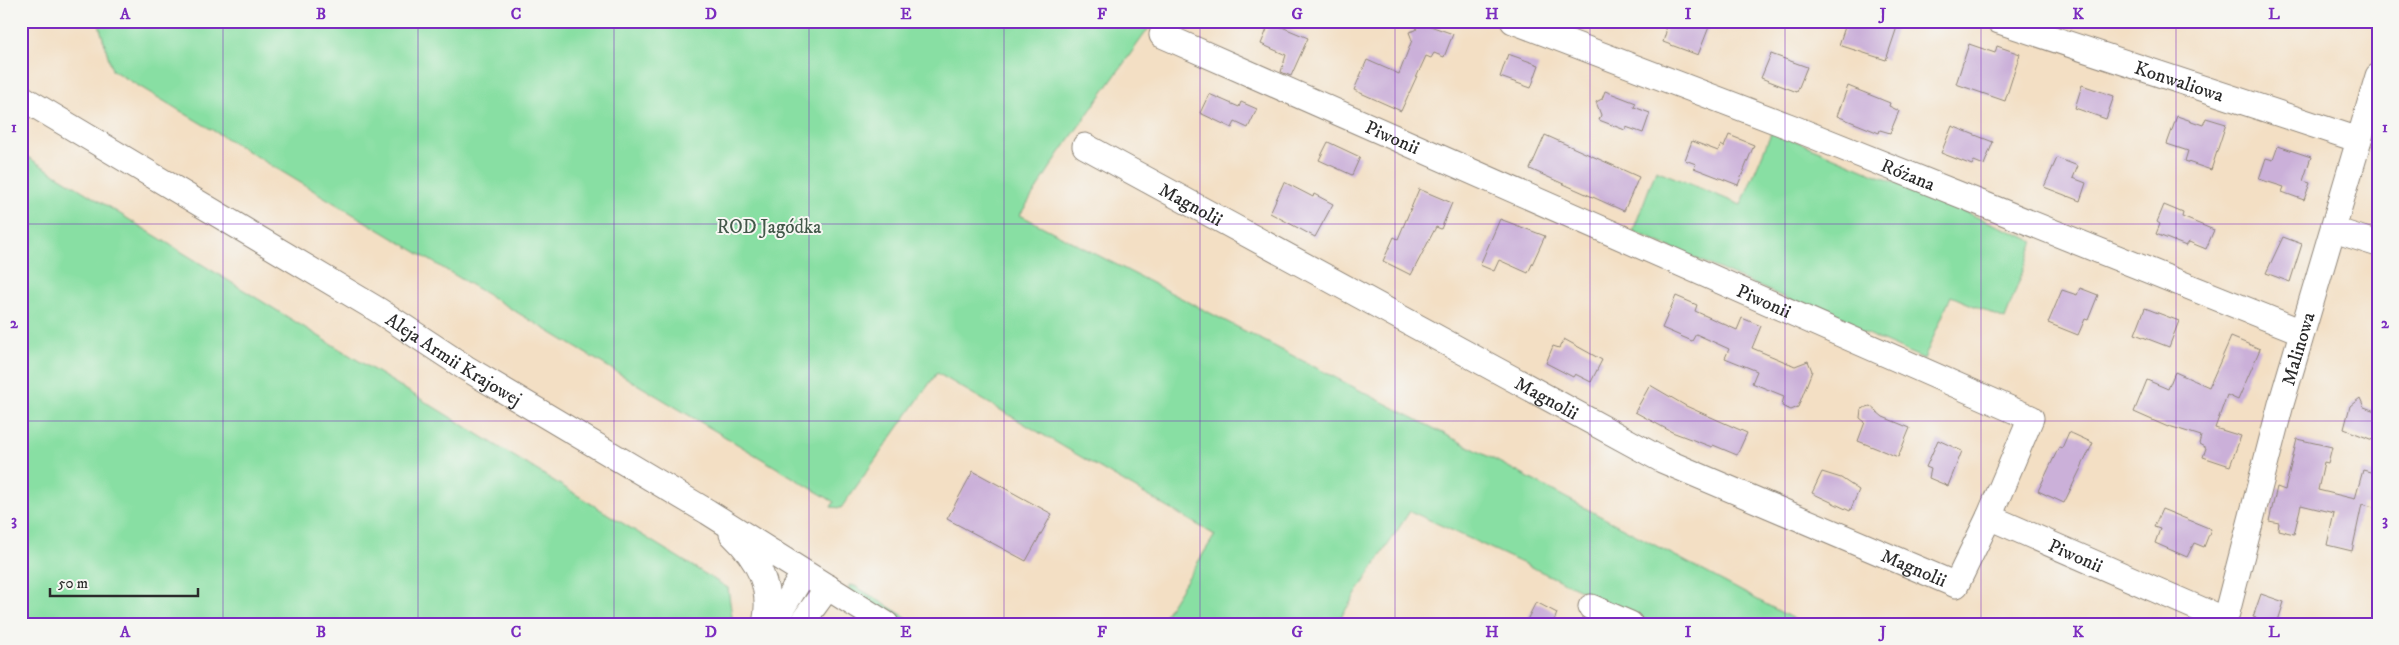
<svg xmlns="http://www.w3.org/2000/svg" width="2399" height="645" viewBox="0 0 2399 645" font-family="'IM FELL DW Pica',serif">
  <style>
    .green { fill: #88dfa3; stroke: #5a8567 }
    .building { fill: #cbb0d9 }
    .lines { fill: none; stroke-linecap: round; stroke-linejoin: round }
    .minor-casing { stroke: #8f8578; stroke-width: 27 }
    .minor { stroke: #fff; stroke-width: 25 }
    .grid { fill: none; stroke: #7b2cbf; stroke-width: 1; stroke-opacity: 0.55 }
    .labels { text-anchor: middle; stroke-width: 4; stroke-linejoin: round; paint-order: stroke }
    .street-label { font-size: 19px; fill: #2b2b2b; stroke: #f6f6f2 }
    .park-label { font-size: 19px; fill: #425849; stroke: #f6f6f2 }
    .neatline { fill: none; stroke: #7b2cbf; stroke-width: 2 }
    .grid-label { font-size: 16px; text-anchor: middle; font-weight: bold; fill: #7b2cbf }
  </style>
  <rect width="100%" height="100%" fill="#f6f6f2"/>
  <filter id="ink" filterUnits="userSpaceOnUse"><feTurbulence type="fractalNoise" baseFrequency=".02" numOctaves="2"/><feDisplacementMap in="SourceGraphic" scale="10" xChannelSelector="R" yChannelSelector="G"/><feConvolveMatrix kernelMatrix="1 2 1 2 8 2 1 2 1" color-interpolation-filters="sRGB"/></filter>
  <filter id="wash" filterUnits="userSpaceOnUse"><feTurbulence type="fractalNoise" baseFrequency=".0096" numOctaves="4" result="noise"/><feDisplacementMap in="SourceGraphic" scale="20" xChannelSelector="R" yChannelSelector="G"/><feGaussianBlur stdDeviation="1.12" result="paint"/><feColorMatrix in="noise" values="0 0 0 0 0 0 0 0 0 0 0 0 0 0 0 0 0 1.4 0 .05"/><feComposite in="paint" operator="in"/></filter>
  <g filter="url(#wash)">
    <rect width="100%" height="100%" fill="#f3dfc4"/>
    <g class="green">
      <polygon points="98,21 1154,21 1059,154 1020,215 1495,460 1803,624 1654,624 1410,511 1339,620 1346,624 1159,624 1215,535 937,373 841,508 831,507 834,502 112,70"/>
      <polygon points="1772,131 2034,241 2005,319 1951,296 1924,359 1633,231 1656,170 1741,205"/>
      <polygon points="21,153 728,588 733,624 21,624"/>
      <polygon points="849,585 855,586 917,624 903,624 849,591"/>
    </g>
    <g id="blocks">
      <g class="building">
        <polygon points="1673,21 1695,21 1709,27 1698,55 1663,42 1666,32 1664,26"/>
        <polygon points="1847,21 1878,21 1897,27 1886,60 1839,45"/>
        <polygon points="1270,22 1308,38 1291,76 1281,72 1286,55 1261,44"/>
        <polygon points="1419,22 1453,34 1444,57 1434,53 1431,58 1426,56 1401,111 1354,90 1367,60 1399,74 1412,40 1409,32 1416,30"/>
        <polygon points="1969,44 1995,53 1997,46 2020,54 2005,101 1956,84"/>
        <polygon points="1508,54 1539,65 1531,88 1500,77"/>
        <polygon points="1771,54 1807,67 1797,92 1761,78"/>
        <polygon points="2082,85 2114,96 2106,119 2075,108"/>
        <polygon points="1848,86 1890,103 1889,106 1899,111 1890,133 1880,130 1879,133 1837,116"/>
        <polygon points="1605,91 1636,103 1634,107 1650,113 1643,133 1626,127 1625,130 1599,120 1601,115 1596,102 1602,99"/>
        <polygon points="1209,94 1239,107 1241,102 1257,109 1248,128 1235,122 1232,128 1200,113"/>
        <polygon points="2177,116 2203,125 2206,118 2226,124 2211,170 2185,161 2188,151 2167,144"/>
        <polygon points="1952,126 1993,142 1984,165 1974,161 1972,165 1941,153"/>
        <polygon points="1545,135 1639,177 1624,211 1530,169"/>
        <polygon points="1729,135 1754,145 1738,185 1694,168 1696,164 1685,160 1692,141 1718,151 1721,145 1724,147"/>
        <polygon points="1328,142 1360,157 1352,175 1319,160"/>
        <polygon points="2278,146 2311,157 2303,181 2310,183 2304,200 2282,192 2284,187 2259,179 2266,158 2273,160"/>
        <polygon points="2057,158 2078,166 2073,178 2086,183 2080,201 2044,187"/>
        <polygon points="1284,182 1313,197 1314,194 1333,204 1315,237 1270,213"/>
        <polygon points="1419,189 1452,203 1441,229 1436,227 1411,275 1383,261 1394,237 1398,239"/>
        <polygon points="2164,205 2183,213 2182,217 2214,230 2206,249 2189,242 2186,246 2156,234 2160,224 2157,222"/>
        <polygon points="1500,219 1545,236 1528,273 1499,260 1494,271 1480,265"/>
        <polygon points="2283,237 2302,244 2290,282 2266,273"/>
        <polygon points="2080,288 2098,295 2088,320 2085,319 2078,335 2048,323 2062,290 2077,295"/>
        <polygon points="1676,296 1697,305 1695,311 1737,330 1742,318 1761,326 1752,348 1795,366 1808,361 1812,371 1798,407 1791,410 1782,406 1784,396 1752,383 1757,371 1725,358 1729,349 1696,334 1692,341 1662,328"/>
        <polygon points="2145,308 2179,321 2169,347 2135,334"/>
        <polygon points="2231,337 2260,349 2238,400 2227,395 2215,428 2241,436 2230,466 2203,457 2206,448 2199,444 2201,436 2169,426 2168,427 2134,412 2147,380 2168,389 2175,372 2209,387"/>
        <polygon points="1564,339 1602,360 1591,382 1575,374 1573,377 1546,363 1553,346 1559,348"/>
        <polygon points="1650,385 1686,406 1747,433 1737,455 1713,445 1712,447 1672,432 1635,412"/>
        <polygon points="2360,398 2364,407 2378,412 2378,442 2344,429 2350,406"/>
        <polygon points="1870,406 1883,417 1910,428 1898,457 1858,441 1865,422 1860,418 1861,409"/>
        <polygon points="2069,432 2093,443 2064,503 2038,491 2059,447 2062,448"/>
        <polygon points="2297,439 2332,447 2328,463 2324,462 2318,490 2355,499 2363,470 2378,474 2378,508 2362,504 2352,551 2327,545 2334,513 2301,505 2294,534 2278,530 2279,523 2269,521 2277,487 2285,490"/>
        <polygon points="1938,440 1962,451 1948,486 1929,478 1931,469 1926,467"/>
        <polygon points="973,471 1052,514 1026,561 947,519"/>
        <polygon points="1822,472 1841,478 1859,490 1850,511 1812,493"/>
        <polygon points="2162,509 2211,529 2204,547 2194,543 2187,557 2155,543 2160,529 2154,527"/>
        <polygon points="2261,594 2284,602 2277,624 2253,617"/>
        <polygon points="1536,602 1557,613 1553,624 1525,624"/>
      </g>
    </g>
  </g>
  <g filter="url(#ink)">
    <use href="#blocks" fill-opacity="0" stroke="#8f8578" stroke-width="1"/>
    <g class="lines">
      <defs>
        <g id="minor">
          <path id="s1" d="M 1513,21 L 1791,127 L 2302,332"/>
          <path id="s2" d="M 1999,21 L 2359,140"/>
          <path id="s3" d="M 1162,35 L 2031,418 L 1989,517 L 2225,620"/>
          <path id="s4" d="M 21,97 L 378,310 L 466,368 L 708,512 L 886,624"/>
          <path id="s5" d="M 1085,146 L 1662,460 L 1956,585 L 1989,517"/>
          <polyline points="2334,230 2378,244"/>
          <path d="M 732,534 C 758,559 773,587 765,624"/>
          <polyline points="1591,607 1630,624"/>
          <polyline points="772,624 804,573"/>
          <polyline points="801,624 828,587"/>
          <path id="s6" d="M 2224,624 L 2281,404 L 2378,76"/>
        </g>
      </defs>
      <use href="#minor" class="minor-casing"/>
      <use href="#minor" class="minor"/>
    </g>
  </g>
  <path class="grid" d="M 223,21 L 223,624M 418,21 L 418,624M 614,21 L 614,624M 809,21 L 809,624M 1004,21 L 1004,624M 1200,21 L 1200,624M 1395,21 L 1395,624M 1590,21 L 1590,624M 1785,21 L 1785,624M 1981,21 L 1981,624M 2176,21 L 2176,624M 21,224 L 2378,224M 21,421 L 2378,421"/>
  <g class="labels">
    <g class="street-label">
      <text dy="7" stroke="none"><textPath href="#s2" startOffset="190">Konwaliowa</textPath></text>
      <text dy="7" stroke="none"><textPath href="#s3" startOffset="252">Piwonii</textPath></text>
      <text dy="7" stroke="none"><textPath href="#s1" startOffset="424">Różana</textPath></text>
      <text dy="7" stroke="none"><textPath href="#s5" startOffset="121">Magnolii</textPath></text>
      <text dy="7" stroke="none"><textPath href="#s3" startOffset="658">Piwonii</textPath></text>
      <text dy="7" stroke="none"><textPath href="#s6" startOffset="285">Malinowa</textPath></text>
      <text dy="7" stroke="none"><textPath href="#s4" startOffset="506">Aleja Armii Krajowej</textPath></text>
      <text dy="7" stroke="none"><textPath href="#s5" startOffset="526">Magnolii</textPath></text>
      <text dy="7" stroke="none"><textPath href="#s3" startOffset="1152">Piwonii</textPath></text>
      <text dy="7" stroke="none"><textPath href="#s5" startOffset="931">Magnolii</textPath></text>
    </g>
    <g class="park-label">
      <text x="769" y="233">ROD Jagódka</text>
    </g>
  </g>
  <rect width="2399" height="645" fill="none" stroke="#f6f6f2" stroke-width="55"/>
  <path d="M50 588v8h148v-8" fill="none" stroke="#2b2b2b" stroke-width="2.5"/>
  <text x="58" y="588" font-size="15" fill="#2b2b2b" stroke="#f6f6f2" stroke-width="4" paint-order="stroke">50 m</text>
  <rect x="28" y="28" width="2344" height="590" class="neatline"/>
  <g class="grid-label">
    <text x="125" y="19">A</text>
    <text x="321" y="19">B</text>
    <text x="516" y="19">C</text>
    <text x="711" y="19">D</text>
    <text x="906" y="19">E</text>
    <text x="1102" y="19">F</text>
    <text x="1297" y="19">G</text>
    <text x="1492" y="19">H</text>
    <text x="1688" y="19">I</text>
    <text x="1883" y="19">J</text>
    <text x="2078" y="19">K</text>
    <text x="2274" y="19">L</text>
    <text x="14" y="132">1</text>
    <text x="2385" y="132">1</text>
    <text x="14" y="328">2</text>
    <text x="2385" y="328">2</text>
    <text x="14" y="525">3</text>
    <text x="2385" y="525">3</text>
    <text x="125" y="637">A</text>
    <text x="321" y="637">B</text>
    <text x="516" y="637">C</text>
    <text x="711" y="637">D</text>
    <text x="906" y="637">E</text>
    <text x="1102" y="637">F</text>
    <text x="1297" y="637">G</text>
    <text x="1492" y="637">H</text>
    <text x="1688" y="637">I</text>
    <text x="1883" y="637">J</text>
    <text x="2078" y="637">K</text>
    <text x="2274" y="637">L</text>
  </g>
</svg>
